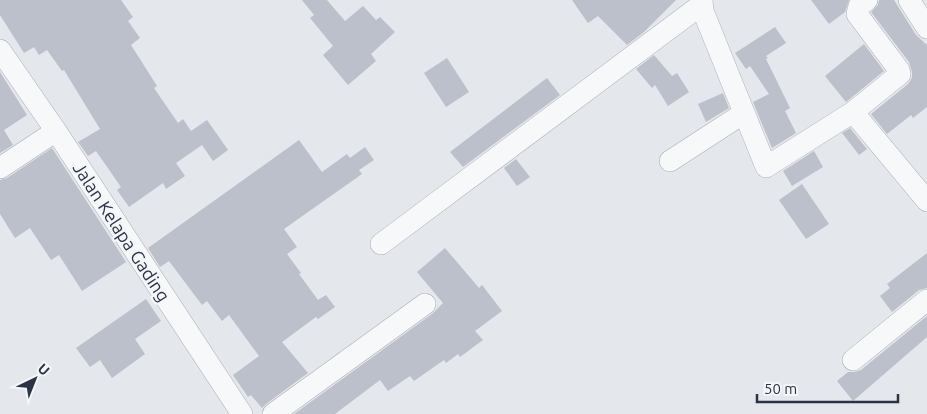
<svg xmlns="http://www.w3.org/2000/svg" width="927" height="414" viewBox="0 0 927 414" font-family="Ubuntu,sans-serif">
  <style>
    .building { fill: #bbc0ca }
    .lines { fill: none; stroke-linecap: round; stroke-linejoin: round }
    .minor-casing { stroke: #a9aeb7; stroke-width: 22 }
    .minor { stroke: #f7f8fa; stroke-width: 21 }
    .labels { text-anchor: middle; stroke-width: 4.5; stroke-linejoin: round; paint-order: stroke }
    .street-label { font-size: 18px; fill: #2b3445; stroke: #f4f6f9 }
  </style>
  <rect width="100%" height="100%" fill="#e4e7ec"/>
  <g class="building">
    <polygon points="0,0 121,0 133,17 128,21 140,38 131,45 157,86 154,88 178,123 183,119 191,131 207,120 228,150 213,161 202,145 176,163 185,176 166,189 163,183 129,207 117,190 121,187 96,151 88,156 78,142 100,129 64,70 62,71 47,50 39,55 34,47 24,53 0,15"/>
    <polygon points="302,0 327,0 345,21 363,6 376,20 380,17 395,32 371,54 376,61 348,85 323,55 333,46 310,18 314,15"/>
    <polygon points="572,0 676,0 644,32 627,45 598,16 588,23"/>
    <polygon points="811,0 849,0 845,12 829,24"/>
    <polygon points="879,0 894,0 916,35 927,45 927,107 913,118 911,115 887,134 871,114 908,84 912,78 912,72 909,62 871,12 878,5"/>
    <polygon points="775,27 786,43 766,56 768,58 766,59 790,108 785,111 796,133 772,148 753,102 769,94 750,66 746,69 735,53"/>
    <polygon points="864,44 884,71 846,102 825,76"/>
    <polygon points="654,55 672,76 677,73 689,92 668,106 655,85 652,88 636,69"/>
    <polygon points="447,58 469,92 446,107 424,73"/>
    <polygon points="0,72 27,115 4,130 13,145 0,153"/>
    <polygon points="547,78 560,95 463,167 450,152"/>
    <polygon points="723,93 729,108 706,122 698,104"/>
    <polygon points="850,128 867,149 859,155 842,133"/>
    <polygon points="299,140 322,172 347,154 350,158 365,147 374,160 359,170 362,174 284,229 297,247 287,254 301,273 299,274 318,300 326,295 335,307 318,319 316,317 282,342 308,373 266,404 262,408 251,395 248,397 233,375 259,356 229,315 222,321 207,301 202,305 169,261 160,267 148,248"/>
    <polygon points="52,148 126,262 82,291 59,255 51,260 30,228 15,238 0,214 0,180 7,178"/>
    <polygon points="814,151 823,167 792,186 783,171"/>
    <polygon points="516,159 530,177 517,186 504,168"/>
    <polygon points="802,184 829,224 806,239 779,200"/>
    <polygon points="445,248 479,288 482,285 502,311 475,331 483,340 460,357 458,354 446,363 444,360 414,381 410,376 388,391 380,380 335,414 294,414 432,314 443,303 417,272"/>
    <polygon points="927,253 927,288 919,290 892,312 880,296 890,288 887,284"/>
    <polygon points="146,299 161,321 135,339 145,354 112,378 100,360 90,367 76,348"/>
    <polygon points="927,316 927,337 853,401 837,381 848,372 854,372 861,370"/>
  </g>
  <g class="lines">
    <defs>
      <g id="minor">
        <polyline points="702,0 703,11 766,167 853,112 900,74 899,70 857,14 859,6 867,0"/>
        <polyline points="909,0 927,28"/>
        <polyline points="0,50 56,131 242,414"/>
        <polyline points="853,112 927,201"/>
        <polyline points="670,161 744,113"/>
        <polyline points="0,168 56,131"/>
        <polyline points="381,244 701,5"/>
        <polyline points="853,360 927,300"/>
        <polyline points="273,414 425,304"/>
      </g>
    </defs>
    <use href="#minor" class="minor-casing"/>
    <use href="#minor" class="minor"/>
  </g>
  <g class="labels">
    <g class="street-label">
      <text transform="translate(121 232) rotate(57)" y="6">Jalan Kelapa Gading</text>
    </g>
  </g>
  <g transform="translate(35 379) rotate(43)" stroke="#f4f6f9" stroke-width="4" paint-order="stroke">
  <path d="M0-4L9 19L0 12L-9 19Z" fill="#2b3445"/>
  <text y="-8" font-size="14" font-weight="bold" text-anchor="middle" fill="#2b3445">U</text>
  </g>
  <path d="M757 394v8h141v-8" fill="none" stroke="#2b3445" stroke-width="2.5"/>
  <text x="764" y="394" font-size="15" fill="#2b3445" stroke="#f4f6f9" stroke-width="4" paint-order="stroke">50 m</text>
</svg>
